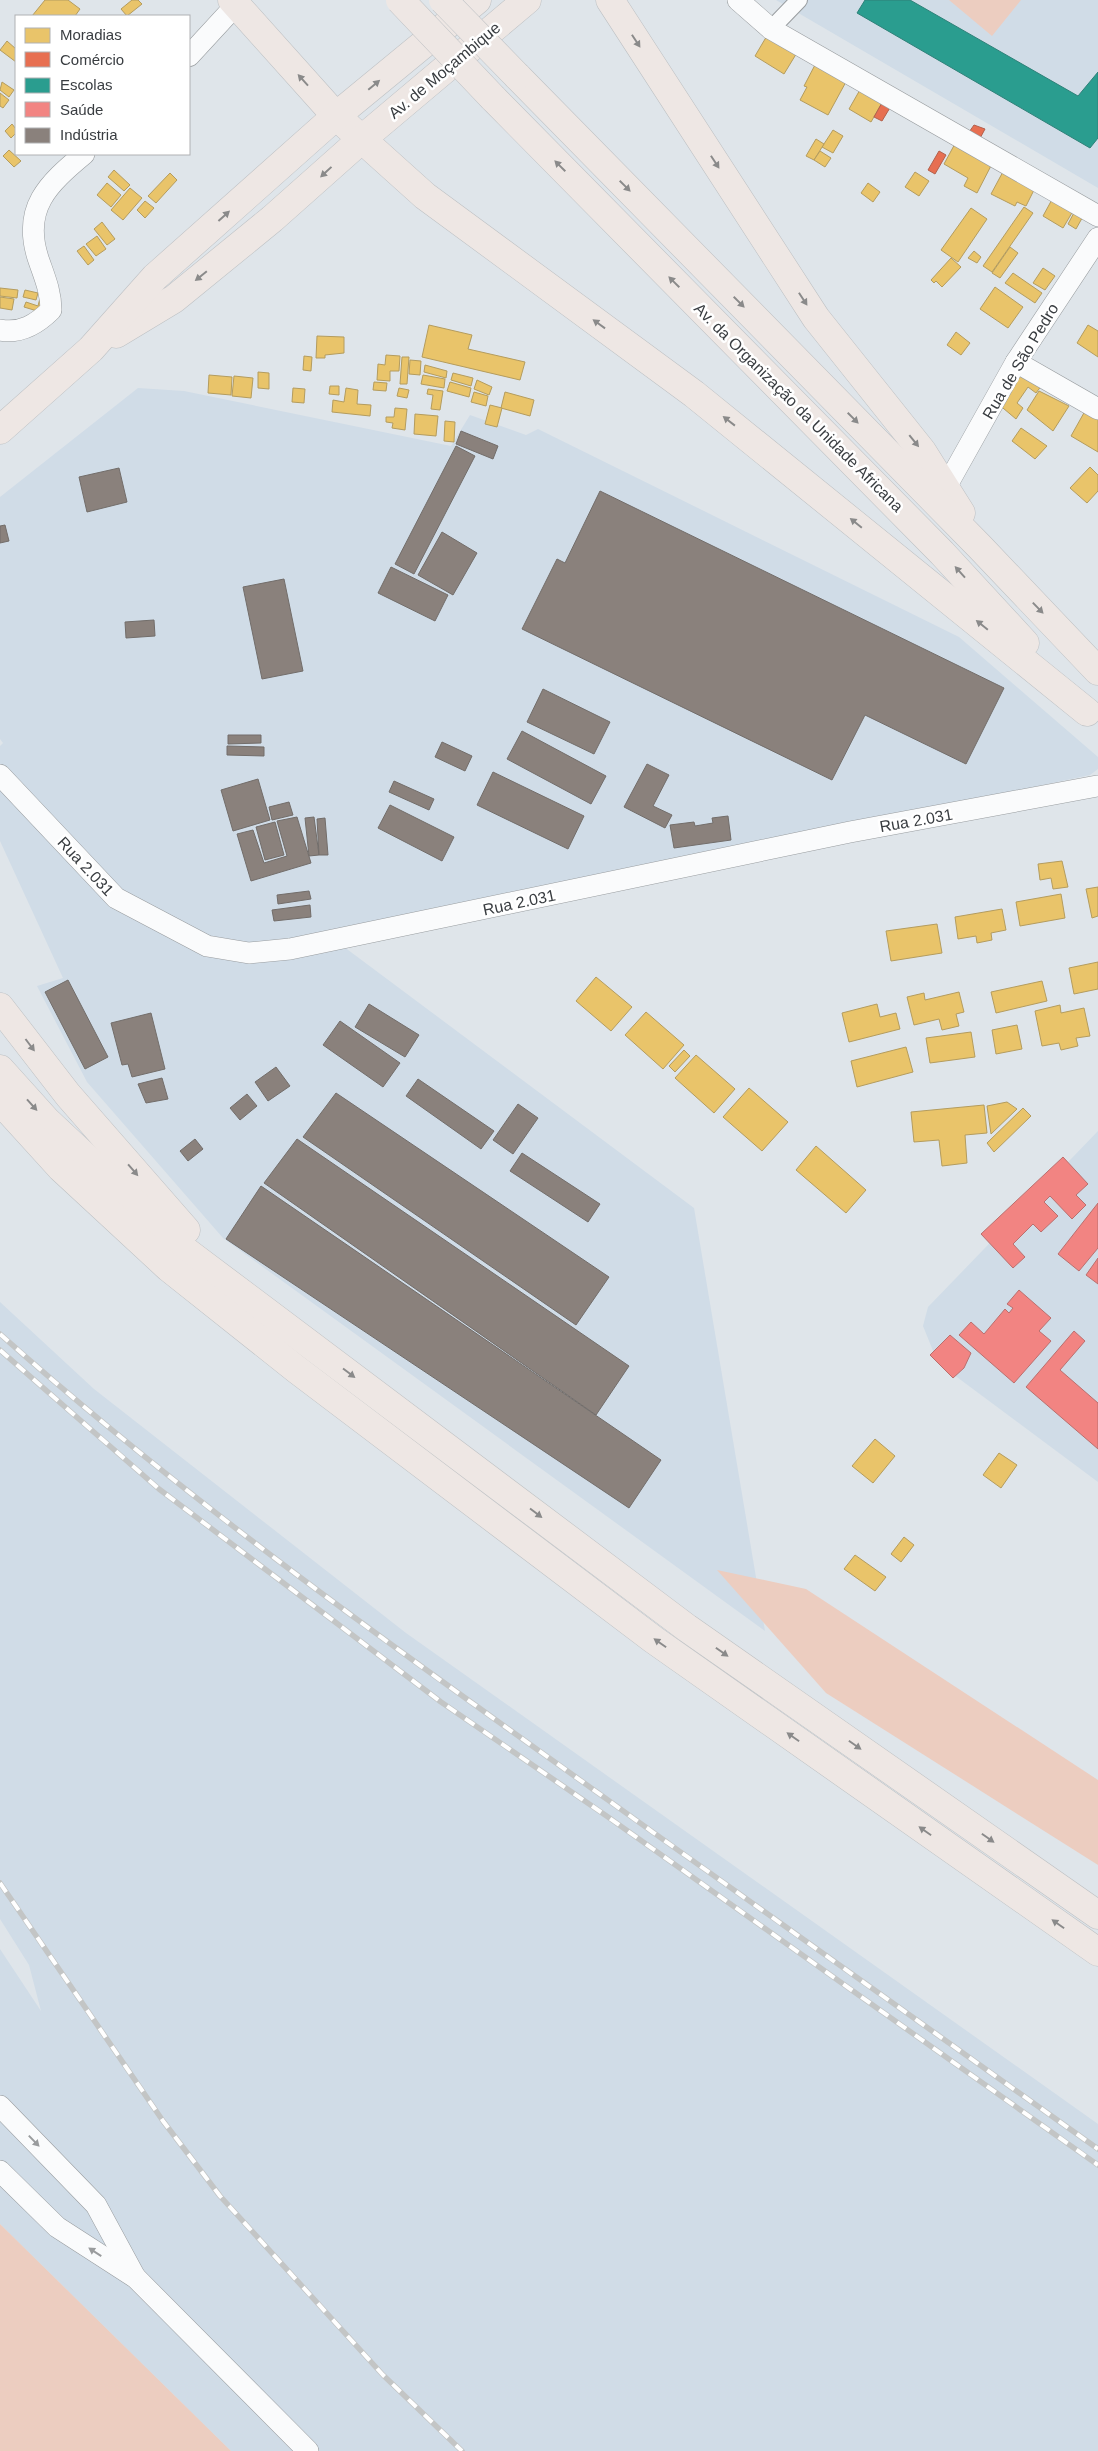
<svg xmlns="http://www.w3.org/2000/svg" width="1098" height="2451" viewBox="0 0 1098 2451" font-family="Arial,sans-serif">
  <style>
    .built { fill: #d0dce7 }
    .green { fill: #eccdc0 }
    .homes { fill: #e9c46a; stroke: #b49c5e }
    .shops { fill: #e76f51; stroke: #b3604c }
    .schools { fill: #2a9d8f; stroke: #2e8078 }
    .health { fill: #f28482; stroke: #ba6f6e }
    .industry { fill: #8a817c; stroke: #726d6a }
    .lines { fill: none; stroke-linecap: round; stroke-linejoin: round }
    .pedestrian-casing { stroke: #989c9f; stroke-width: 18 }
    .minor-casing { stroke: #989c9f; stroke-width: 22 }
    .trunk-casing { stroke: #bdc0c3; stroke-width: 29 }
    .pedestrian { stroke: #fafbfc; stroke-width: 16 }
    .minor { stroke: #fafbfc; stroke-width: 21 }
    .trunk { stroke: #eee7e4; stroke-width: 28 }
    .rail-casing { stroke: #c3c5c5; stroke-width: 5.5 }
    .rail { stroke: #fff; stroke-width: 4; stroke-dasharray: 11; stroke-linecap: butt }
    .trunk-bridge-casing { stroke: #bdc0c3; stroke-width: 29; stroke-linecap: butt }
    .trunk-bridge { stroke: #eee7e4; stroke-width: 28 }
    .oneway { fill: #8a8a8a }
    .oneway2 { fill: #9a9c9e }
    .labels { text-anchor: middle; stroke-width: 5; stroke-linejoin: round; paint-order: stroke }
    .street-label { font-size: 16px; fill: #393d41; stroke: #fff }
  </style>
  <rect width="100%" height="100%" fill="#dfe5ea"/>
  <g class="built">
    <polygon points="776,0 1098,0 1098,188"/>
    <polygon points="138,388 184,391 451,446 470,415 526,435 538,429 959,637 1098,757 1098,769 1090,775 524,895 324,932 694,1208 765,1631 223,1238 87,1082 37,986 63,978 0,841 0,746 3,743 0,739 0,497"/>
    <polygon points="1098,1131 1098,1482 938,1363 923,1326 928,1307"/>
    <polygon points="0,1302 94,1389 406,1633 1098,2124 1098,2451 231,2451 0,2224 0,1949 41,2011 29,1965 0,1919"/>
  </g>
  <g class="green">
    <polygon points="949,0 1021,0 992,36"/>
    <polygon points="717,1570 806,1589 1098,1780 1098,1865 826,1693"/>
    <polygon points="0,2224 231,2451 0,2451"/>
  </g>
  <g class="homes">
    <polygon points="45,0 68,0 80,9 75,16 32,16"/>
    <polygon points="132,0 138,0 142,4 127,16 121,9"/>
    <polygon points="768,34 798,51 784,74 755,56"/>
    <polygon points="7,41 16,49 16,62 0,50"/>
    <polygon points="816,63 847,80 828,115 800,100 807,87 804,86"/>
    <polygon points="2,82 14,90 9,97 0,90"/>
    <polygon points="861,88 883,101 871,122 849,109"/>
    <polygon points="0,93 9,100 3,108 0,106"/>
    <polygon points="12,124 16,129 16,133 11,138 5,131"/>
    <polygon points="833,130 843,136 833,153 822,147"/>
    <polygon points="816,139 824,144 814,160 806,156"/>
    <polygon points="957,140 994,160 977,193 964,186 968,178 944,164"/>
    <polygon points="9,150 21,161 14,167 3,156"/>
    <polygon points="820,151 831,158 825,167 814,160"/>
    <polygon points="1005,168 1037,184 1026,206 1017,202 1015,206 991,194"/>
    <polygon points="114,170 130,185 124,191 108,177"/>
    <polygon points="915,172 929,181 919,196 905,187"/>
    <polygon points="170,173 177,180 156,203 148,196"/>
    <polygon points="107,183 121,195 111,207 97,195"/>
    <polygon points="868,183 880,192 873,202 861,193"/>
    <polygon points="130,188 142,198 123,220 111,210"/>
    <polygon points="1055,194 1076,206 1063,228 1043,216"/>
    <polygon points="145,201 154,208 145,218 137,210"/>
    <polygon points="1024,207 1033,213 992,272 983,266"/>
    <polygon points="1077,207 1086,211 1076,229 1068,224"/>
    <polygon points="971,208 987,219 958,262 941,250"/>
    <polygon points="102,222 115,239 107,245 94,229"/>
    <polygon points="97,236 106,249 96,256 86,244"/>
    <polygon points="84,246 94,260 88,265 77,251"/>
    <polygon points="1010,247 1018,253 1000,278 992,273"/>
    <polygon points="974,251 981,257 977,263 968,258"/>
    <polygon points="951,258 961,267 942,287 936,281 934,283 931,280"/>
    <polygon points="1043,268 1055,276 1045,290 1033,283"/>
    <polygon points="1013,273 1042,293 1035,303 1005,283"/>
    <polygon points="995,287 1023,307 1008,328 980,309"/>
    <polygon points="0,288 18,290 17,298 0,296"/>
    <polygon points="25,290 38,293 36,300 23,297"/>
    <polygon points="0,297 14,299 12,310 0,308"/>
    <polygon points="40,298 47,314 24,307 26,302 38,306"/>
    <polygon points="429,325 472,335 468,349 525,362 520,380 422,357"/>
    <polygon points="1088,325 1098,331 1098,357 1077,343"/>
    <polygon points="956,332 970,343 961,355 947,345"/>
    <polygon points="317,336 344,337 344,353 325,355 325,358 316,358"/>
    <polygon points="386,355 400,356 399,371 390,371 390,381 377,380 378,364 385,365"/>
    <polygon points="304,356 312,357 311,371 303,370"/>
    <polygon points="402,357 409,357 407,384 400,384"/>
    <polygon points="410,360 421,361 420,375 409,374"/>
    <polygon points="425,365 447,371 446,378 424,372"/>
    <polygon points="1019,370 1042,385 1036,393 1028,387 1017,403 1023,408 1016,419 997,403"/>
    <polygon points="258,372 269,373 269,389 258,388"/>
    <polygon points="453,373 473,378 471,386 451,380"/>
    <polygon points="209,375 232,377 231,395 208,393"/>
    <polygon points="423,375 445,379 444,388 421,384"/>
    <polygon points="234,376 253,378 251,398 232,396"/>
    <polygon points="477,380 492,387 489,395 474,389"/>
    <polygon points="374,382 387,383 386,391 373,390"/>
    <polygon points="450,382 471,388 469,397 447,391"/>
    <polygon points="330,386 339,386 339,395 329,394"/>
    <polygon points="293,388 305,389 304,403 292,402"/>
    <polygon points="346,388 358,390 357,404 371,405 370,416 332,412 333,400 344,402"/>
    <polygon points="399,388 409,390 407,398 397,396"/>
    <polygon points="428,389 443,391 440,410 431,409 433,395 427,394"/>
    <polygon points="1039,391 1069,406 1053,431 1027,410"/>
    <polygon points="474,392 488,396 486,406 471,402"/>
    <polygon points="505,392 534,400 530,416 501,408"/>
    <polygon points="490,405 502,408 497,427 485,424"/>
    <polygon points="395,408 407,409 405,430 392,428 393,423 386,422 386,417 394,417"/>
    <polygon points="1085,411 1098,418 1098,452 1071,436"/>
    <polygon points="415,414 438,416 436,436 414,434"/>
    <polygon points="445,421 455,422 454,442 444,441"/>
    <polygon points="1021,428 1047,446 1035,459 1012,441"/>
    <polygon points="1090,467 1098,475 1098,491 1087,503 1070,488"/>
    <polygon points="1062,861 1068,887 1053,889 1051,878 1040,880 1038,864"/>
    <polygon points="1098,887 1098,916 1092,918 1086,889"/>
    <polygon points="1061,894 1065,918 1020,926 1016,902"/>
    <polygon points="1002,909 1006,930 991,933 992,940 977,943 976,936 958,939 955,917"/>
    <polygon points="937,924 942,953 891,961 886,931"/>
    <polygon points="1098,962 1098,989 1074,994 1069,968"/>
    <polygon points="596,977 632,1007 611,1031 576,1001"/>
    <polygon points="1042,981 1047,1001 996,1013 991,992"/>
    <polygon points="959,992 964,1012 956,1014 959,1026 942,1030 939,1019 914,1025 907,997 924,993 925,1000"/>
    <polygon points="877,1004 880,1017 896,1013 900,1029 849,1042 842,1013"/>
    <polygon points="1060,1005 1061,1013 1084,1008 1090,1036 1076,1038 1078,1046 1061,1050 1059,1043 1042,1046 1035,1011"/>
    <polygon points="646,1012 684,1045 663,1069 625,1035"/>
    <polygon points="1017,1025 1022,1049 996,1054 992,1030"/>
    <polygon points="971,1032 975,1057 930,1063 926,1038"/>
    <polygon points="906,1047 913,1072 857,1087 851,1061"/>
    <polygon points="684,1050 690,1056 675,1072 669,1066"/>
    <polygon points="696,1055 735,1089 714,1113 675,1078"/>
    <polygon points="749,1088 788,1122 762,1151 723,1117"/>
    <polygon points="1007,1102 1017,1109 991,1134 987,1106"/>
    <polygon points="984,1105 987,1133 965,1135 967,1163 942,1166 939,1140 914,1142 911,1112"/>
    <polygon points="1023,1108 1031,1116 994,1152 987,1143"/>
    <polygon points="816,1146 866,1190 846,1213 796,1170"/>
    <polygon points="875,1439 895,1456 873,1483 852,1466"/>
    <polygon points="999,1453 1017,1465 1001,1488 983,1475"/>
    <polygon points="904,1537 914,1545 901,1562 891,1554"/>
    <polygon points="855,1555 886,1577 875,1591 844,1569"/>
  </g>
  <g class="shops">
    <polygon points="883,101 891,106 882,121 874,117"/>
    <polygon points="974,125 985,129 978,142 967,135"/>
    <polygon points="939,151 946,155 935,174 928,170"/>
  </g>
  <polygon class="schools" points="865,0 910,0 1078,96 1098,72 1098,138 1090,148 857,13"/>
  <g class="health">
    <polygon points="1063,1157 1088,1184 1076,1195 1086,1205 1072,1219 1050,1196 1044,1202 1058,1216 1041,1232 1033,1224 1013,1244 1025,1257 1013,1268 981,1234"/>
    <polygon points="1098,1203 1098,1248 1079,1271 1058,1254"/>
    <polygon points="1098,1258 1098,1284 1086,1275"/>
    <polygon points="1019,1290 1051,1318 1039,1331 1051,1341 1014,1383 959,1335 971,1322 984,1334 1005,1309 1009,1313 1013,1308 1007,1304"/>
    <polygon points="1074,1331 1085,1341 1060,1370 1098,1403 1098,1449 1026,1387"/>
    <polygon points="950,1335 971,1353 964,1368 953,1378 930,1355"/>
  </g>
  <g class="industry">
    <polygon points="461,431 498,446 493,459 456,444"/>
    <polygon points="456,446 475,456 414,574 395,564"/>
    <polygon points="119,468 127,502 87,512 79,477"/>
    <polygon points="600,491 1004,688 966,764 865,715 832,780 522,629 557,559 565,563"/>
    <polygon points="5,525 9,541 0,543 0,526"/>
    <polygon points="442,532 477,553 453,595 418,575"/>
    <polygon points="391,567 448,595 435,621 378,593"/>
    <polygon points="284,579 303,671 262,679 243,587"/>
    <polygon points="154,620 155,636 126,638 125,622"/>
    <polygon points="543,689 610,722 594,754 527,722"/>
    <polygon points="522,731 606,776 591,804 507,759"/>
    <polygon points="228,735 261,735 261,743 228,744"/>
    <polygon points="442,742 472,756 465,771 435,757"/>
    <polygon points="227,746 264,747 264,756 227,755"/>
    <polygon points="647,764 669,775 653,806 672,815 665,828 624,807"/>
    <polygon points="493,772 584,816 568,849 477,805"/>
    <polygon points="258,779 270,820 233,831 221,790"/>
    <polygon points="394,781 434,799 429,810 389,792"/>
    <polygon points="289,802 293,815 272,820 269,807"/>
    <polygon points="390,805 454,837 442,861 378,828"/>
    <polygon points="728,816 731,840 674,848 670,825 694,822 695,826 713,823 712,818"/>
    <polygon points="297,817 311,863 251,881 237,834 253,830 264,863 287,856 277,821"/>
    <polygon points="314,817 319,855 309,856 305,818"/>
    <polygon points="325,818 328,855 319,855 317,819"/>
    <polygon points="275,822 284,855 265,860 256,827"/>
    <polygon points="309,891 311,899 278,904 277,895"/>
    <polygon points="310,905 311,917 274,921 272,910"/>
    <polygon points="68,980 108,1057 85,1069 45,992"/>
    <polygon points="369,1004 419,1035 405,1057 355,1027"/>
    <polygon points="151,1013 165,1069 132,1077 128,1064 122,1065 111,1023"/>
    <polygon points="340,1021 400,1063 383,1087 323,1045"/>
    <polygon points="276,1067 290,1086 268,1101 255,1082"/>
    <polygon points="162,1078 168,1099 146,1103 138,1084"/>
    <polygon points="418,1079 494,1131 481,1149 406,1096"/>
    <polygon points="336,1093 609,1277 576,1325 303,1137"/>
    <polygon points="247,1094 257,1106 240,1120 230,1108"/>
    <polygon points="518,1104 538,1118 513,1154 493,1140"/>
    <polygon points="195,1139 203,1149 188,1161 180,1151"/>
    <polygon points="297,1139 629,1366 596,1415 264,1183"/>
    <polygon points="522,1153 600,1204 588,1222 510,1171"/>
    <polygon points="261,1186 661,1460 629,1508 226,1239"/>
  </g>
  <g class="lines">
    <defs>
      <polyline id="pedestrian" points="771,29 799,0"/>
      <g id="minor">
        <polyline points="738,0 771,29 1098,216"/>
        <polyline points="189,56 236,5"/>
        <path d="M 0,330 C 21,334 37,324 51,310 C 51,291 44,276 38,258 C 22,208 48,184 84,154"/>
        <polyline points="1016,362 1098,409"/>
        <polyline points="946,487 1016,362 1098,238"/>
        <polyline points="0,775 116,898 207,946 249,953 290,949 850,832 1097,786"/>
        <polyline points="0,2106 96,2205 135,2277"/>
        <polyline points="0,2171 57,2227 136,2278 308,2451"/>
      </g>
      <g id="trunk">
        <polyline points="232,0 336,116 425,196 694,394 1087,712"/>
        <polyline points="610,0 816,318 922,451 961,513"/>
        <polyline points="517,76 980,547 1098,671"/>
        <polyline points="493,98 942,553 1025,643"/>
        <polyline points="116,334 174,299 272,219 362,139 527,0"/>
        <polyline points="0,430 91,349 155,277 336,116 477,0"/>
        <polyline points="0,1007 68,1095 186,1230"/>
        <polyline points="0,1069 46,1120 187,1252 687,1628 1098,1915"/>
        <polyline points="0,1101 61,1168 169,1268 296,1369 654,1640 1098,1952"/>
      </g>
    </defs>
    <use href="#pedestrian" class="pedestrian-casing"/>
    <use href="#minor" class="minor-casing"/>
    <use href="#trunk" class="trunk-casing"/>
    <use href="#pedestrian" class="pedestrian"/>
    <use href="#minor" class="minor"/>
    <use href="#trunk" class="trunk"/>
    <defs>
      <g id="rail">
        <path d="M 0,1334 C 177,1492 372,1632 566,1770 C 743,1897 921,2023 1098,2149"/>
        <polyline points="0,1350 159,1489 441,1702 608,1817 1098,2165"/>
        <polyline points="0,1883 163,2121 220,2196 383,2375 462,2451"/>
      </g>
    </defs>
    <use href="#rail" class="rail-casing"/>
    <use href="#rail" class="rail"/>
    <defs>
      <g id="trunk-bridge">
        <polyline points="400,0 493,98"/>
        <polyline points="443,0 517,76"/>
      </g>
    </defs>
    <use href="#trunk-bridge" class="trunk-bridge-casing"/>
    <use href="#trunk-bridge" class="trunk-bridge"/>
  </g>
  <defs><path id="oneway-solid" d="M-6-.8H1V-3.2L6.5 0L1 3.2V.8H-6Z" transform="scale(1.25)"/></defs>
  <g class="oneway">
    <use href="#oneway-solid" transform="translate(636 41) rotate(57)"/>
    <use href="#oneway-solid" transform="translate(303 80) rotate(-132)"/>
    <use href="#oneway-solid" transform="translate(374 85) rotate(-40)"/>
    <use href="#oneway-solid" transform="translate(715 162) rotate(57)"/>
    <use href="#oneway-solid" transform="translate(560 166) rotate(-135)"/>
    <use href="#oneway-solid" transform="translate(326 172) rotate(137)"/>
    <use href="#oneway-solid" transform="translate(625 186) rotate(45)"/>
    <use href="#oneway-solid" transform="translate(224 216) rotate(-42)"/>
    <use href="#oneway-solid" transform="translate(201 276) rotate(141)"/>
    <use href="#oneway-solid" transform="translate(674 282) rotate(-135)"/>
    <use href="#oneway-solid" transform="translate(803 299) rotate(57)"/>
    <use href="#oneway-solid" transform="translate(739 302) rotate(45)"/>
    <use href="#oneway-solid" transform="translate(599 324) rotate(-144)"/>
    <use href="#oneway-solid" transform="translate(853 418) rotate(45)"/>
    <use href="#oneway-solid" transform="translate(729 421) rotate(-142)"/>
    <use href="#oneway-solid" transform="translate(914 441) rotate(51)"/>
    <use href="#oneway-solid" transform="translate(856 523) rotate(-141)"/>
    <use href="#oneway-solid" transform="translate(960 572) rotate(-132)"/>
    <use href="#oneway-solid" transform="translate(1038 608) rotate(46)"/>
    <use href="#oneway-solid" transform="translate(982 625) rotate(-141)"/>
    <use href="#oneway-solid" transform="translate(30 1045) rotate(53)"/>
    <use href="#oneway-solid" transform="translate(32 1105) rotate(48)"/>
    <use href="#oneway-solid" transform="translate(133 1170) rotate(49)"/>
    <use href="#oneway-solid" transform="translate(349 1373) rotate(37)"/>
    <use href="#oneway-solid" transform="translate(536 1513) rotate(37)"/>
    <use href="#oneway-solid" transform="translate(660 1643) rotate(-145)"/>
    <use href="#oneway-solid" transform="translate(722 1652) rotate(35)"/>
    <use href="#oneway-solid" transform="translate(793 1737) rotate(-145)"/>
    <use href="#oneway-solid" transform="translate(855 1745) rotate(35)"/>
    <use href="#oneway-solid" transform="translate(925 1831) rotate(-145)"/>
    <use href="#oneway-solid" transform="translate(988 1838) rotate(35)"/>
    <use href="#oneway-solid" transform="translate(1058 1924) rotate(-145)"/>
  </g>
  <g class="oneway2">
    <use href="#oneway-solid" transform="translate(34 2141) rotate(46)"/>
    <use href="#oneway-solid" transform="translate(95 2252) rotate(-147)"/>
  </g>
  <g class="labels">
    <g class="street-label">
      <text transform="translate(444 70) rotate(-40)" y="6">Av. de Moçambique</text>
      <text transform="translate(1020 361) rotate(-59)" y="6">Rua de São Pedro</text>
      <text transform="translate(799 407) rotate(45)" y="6">Av. da Organização da Unidade Africana</text>
      <text transform="translate(916 820) rotate(-10)" y="6">Rua 2.031</text>
      <text transform="translate(86 866) rotate(47)" y="6">Rua 2.031</text>
      <text transform="translate(519 902) rotate(-12)" y="6">Rua 2.031</text>
    </g>
  </g>
  <rect x="15" y="15" width="175" height="140" fill="#ffffff" stroke="#b0b1b3"/>
  <rect x="25" y="28" width="25" height="15" fill="#e9c46a" stroke="#b0b1b3"/>
  <text x="60" y="40" font-size="15" fill="#393d41">Moradias</text>
  <rect x="25" y="52" width="25" height="15" fill="#e76f51" stroke="#b0b1b3"/>
  <text x="60" y="65" font-size="15" fill="#393d41">Comércio</text>
  <rect x="25" y="78" width="25" height="15" fill="#2a9d8f" stroke="#b0b1b3"/>
  <text x="60" y="90" font-size="15" fill="#393d41">Escolas</text>
  <rect x="25" y="102" width="25" height="15" fill="#f28482" stroke="#b0b1b3"/>
  <text x="60" y="115" font-size="15" fill="#393d41">Saúde</text>
  <rect x="25" y="128" width="25" height="15" fill="#8a817c" stroke="#b0b1b3"/>
  <text x="60" y="140" font-size="15" fill="#393d41">Indústria</text>
</svg>
